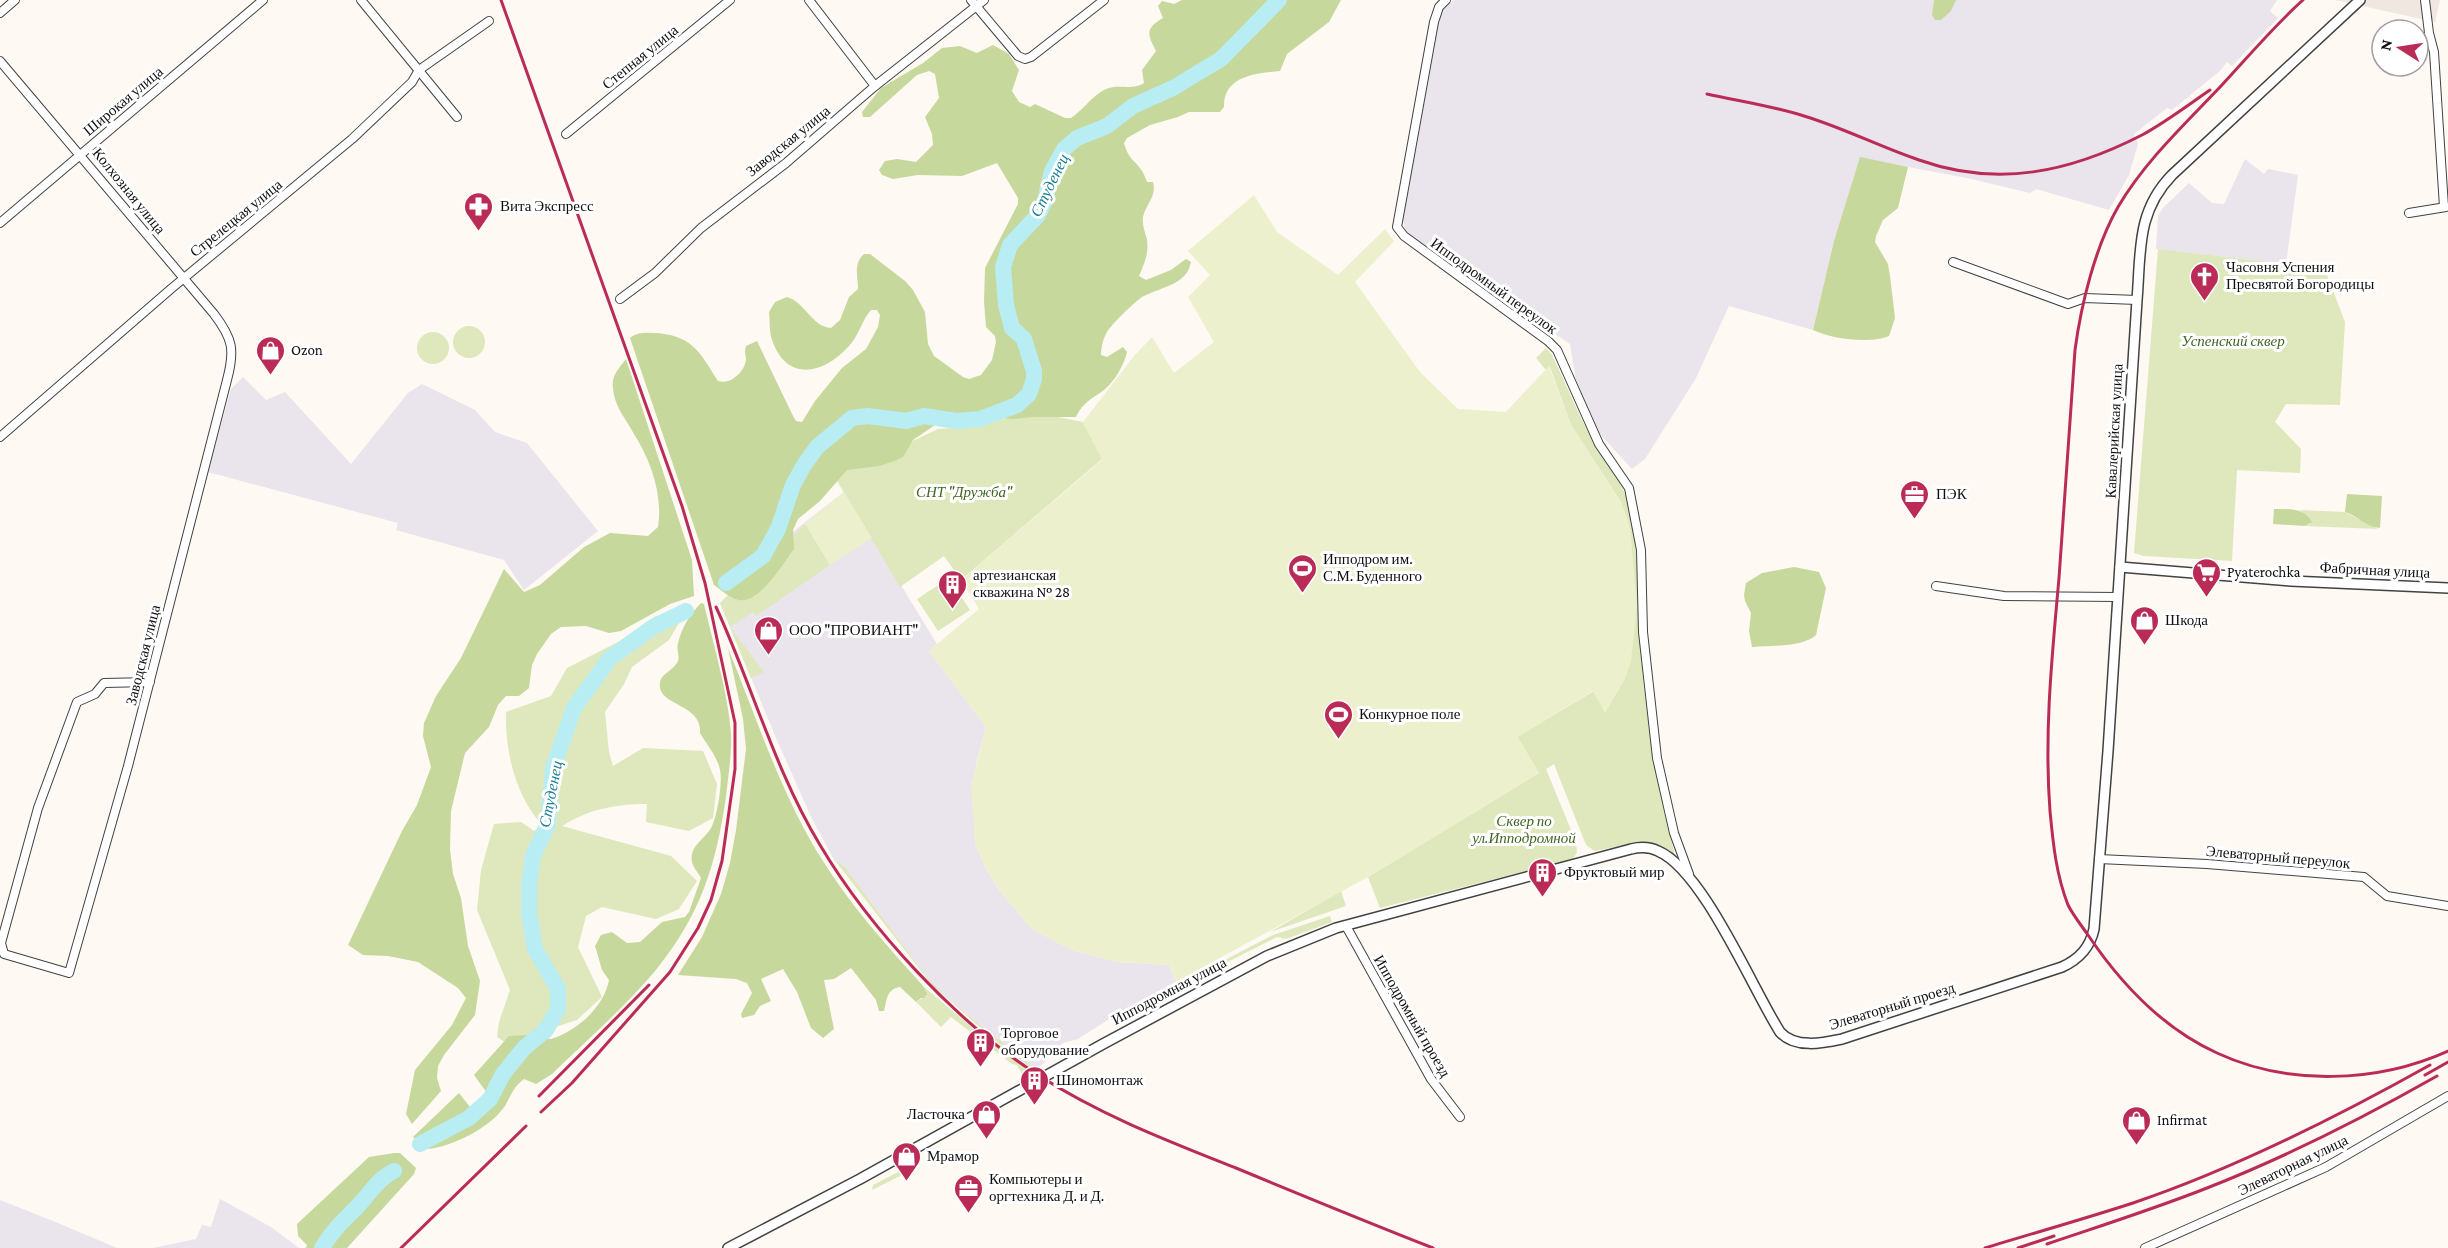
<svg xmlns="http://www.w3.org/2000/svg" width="2448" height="1248" viewBox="0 0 2448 1248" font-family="'Crimson Pro',serif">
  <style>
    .industrial { fill: #eae4ed }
    .green { fill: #dee8bc }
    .forest { fill: #c6d89c }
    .pitch { fill: #ecf0cd }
    .plaza { fill: #efe7e0 }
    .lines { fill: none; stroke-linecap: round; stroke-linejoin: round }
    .river { stroke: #b8edf4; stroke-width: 16 }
    .minor-casing { stroke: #424242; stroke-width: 10 }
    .tertiary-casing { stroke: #424242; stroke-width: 12 }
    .minor { stroke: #fff; stroke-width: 8 }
    .tertiary { stroke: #fff; stroke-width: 9 }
    .rail { stroke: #ba2c57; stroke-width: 3 }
    .labels { text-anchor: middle; stroke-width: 6; stroke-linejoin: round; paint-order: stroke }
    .street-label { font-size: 15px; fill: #0f0f0f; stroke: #fff }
    .poi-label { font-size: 15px; fill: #0f0f0f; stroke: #fff; text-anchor: start }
    .park-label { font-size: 15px; font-style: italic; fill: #406521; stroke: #fff }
    .water-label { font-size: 16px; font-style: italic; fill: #1b7f96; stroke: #fff }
  </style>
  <rect width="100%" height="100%" fill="#fef9f2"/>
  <g class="industrial">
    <polygon points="1454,0 2277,0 2270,11 2278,18 2232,66 2227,62 2221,70 2172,110 2167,108 2134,134 2138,144 2129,175 2109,210 2036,189 2030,193 1967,178 1860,158 1834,241 1813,330 1729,306 1696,378 1645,459 1632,469 1599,433 1576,380 1570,344 1415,240 1406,231 1403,221 1441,11"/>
    <polygon points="2245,159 2264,174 2268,169 2298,175 2286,264 2156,249 2158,216 2163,208 2189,183 2212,203 2224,204"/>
    <polygon points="243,377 266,400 285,392 351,464 408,393 422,384 475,410 495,432 527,443 598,531 524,590 504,560 396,530 398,523 208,472 231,389"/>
    <polygon points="844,492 937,644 929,651 986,727 976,764 975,843 986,869 999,890 1032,929 1072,950 1118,962 1169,965 1176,982 1145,999 1145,1001 1138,1005 1139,1007 1115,1018 1114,1016 1078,1039 1063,1043 1037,1070 953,1003 926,976 845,867 833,858 812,819 776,738 720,603 795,530"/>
    <polygon points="220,1199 271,1227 299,1248 153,1248 196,1239 202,1225 211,1227"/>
    <polygon points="0,1200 53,1221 117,1248 0,1248"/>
  </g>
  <g class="green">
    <polygon points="2158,249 2286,264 2327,275 2345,322 2340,405 2286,404 2275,422 2301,449 2300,473 2237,470 2232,561 2144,556 2134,553"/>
    <circle cx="469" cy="342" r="16"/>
    <circle cx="433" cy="348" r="16"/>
    <path d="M 1546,348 L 1552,355 C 1563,377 1572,400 1583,422 C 1596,447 1617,470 1626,497 C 1642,551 1637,611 1642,666 C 1648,732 1658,791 1675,855 C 1648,835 1626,845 1595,851 L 1587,846 L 1584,840 L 1554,764 L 1546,769 L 1576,842 L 1577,852 L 1573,859 L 1380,908 L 1368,877 L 1539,773 L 1517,737 L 1594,691 L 1605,712 L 1621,502 L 1571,425 L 1550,367 L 1546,370 L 1536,358 Z"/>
    <polygon points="1032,412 1083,422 1102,459 961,580 944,556 900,587 827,464 896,449 938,429 968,427"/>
    <polygon points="2299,510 2345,512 2378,529 2305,526 2310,524 2309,517"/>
    <polygon points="805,524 830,565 756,616 753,612 730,627 764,672 751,678 720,603"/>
    <polygon points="949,578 970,610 938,631 917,599"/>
    <path d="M 686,611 L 669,640 L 632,667 L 624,684 L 605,712 L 609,752 L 613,766 L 643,748 L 703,751 L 717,784 L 713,818 L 689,831 L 646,822 L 647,804 C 616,804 589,809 562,826 L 671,856 L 697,881 L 679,909 L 656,919 L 602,907 L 586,916 L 578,947 L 602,997 L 577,1020 L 546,1030 L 521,1052 L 497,1037 L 499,1022 L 510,990 L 477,910 L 481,870 L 494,824 L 521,822 L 534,831 L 542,825 C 515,795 505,751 506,712 L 551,696 L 567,668 L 618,642 L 656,616 Z"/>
    <polygon points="833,858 845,867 926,976 953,1003 1037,1070 1035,1071 999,1044 932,985"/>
    <polygon points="1341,891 1346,906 1270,932"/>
    <polygon points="1330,916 1332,922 1286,939 1277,937 1202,975 1202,982 1194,986 1190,978 1273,935"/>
    <polygon points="924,987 980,1034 1033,1073 1023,1076 1017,1065 1012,1064 951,1017 941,1027 916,1002 926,996"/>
    <polygon points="908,1167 912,1170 872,1190 873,1185"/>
  </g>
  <g class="forest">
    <path d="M 1182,0 L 1341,0 L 1329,22 L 1287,54 L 1280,71 C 1256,73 1223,76 1224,107 L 1220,112 L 1189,112 L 1178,117 L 1150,125 L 1127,138 L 1124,143 C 1130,165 1140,160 1147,182 L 1153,182 C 1157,196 1146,204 1143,217 C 1142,226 1145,231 1147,240 C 1149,254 1144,264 1139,276 L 1146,280 L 1171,270 L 1186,259 L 1191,262 C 1187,285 1161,287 1144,296 C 1137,299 1110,326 1107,332 C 1103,338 1101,348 1101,355 L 1107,357 L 1123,347 L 1127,352 C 1124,365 1115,381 1104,390 C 1093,398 1082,403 1076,417 L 1032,417 L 1013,419 L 995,417 L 935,425 L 913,440 L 903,457 L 897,460 L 879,466 L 847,470 L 820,501 L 798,519 L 793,530 L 794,549 C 783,563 760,604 739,600 C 730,598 721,590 714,585 L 630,338 C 638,331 648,333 658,333 C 694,337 700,353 718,381 C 730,385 744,373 746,360 C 746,355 744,352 746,346 L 757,341 L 793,416 L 796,421 L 802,422 L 815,401 L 842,368 L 866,349 L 878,327 L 880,315 L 877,310 L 871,310 C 862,320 859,335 849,346 C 824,374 787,383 772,340 C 769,331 770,321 769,312 L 775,302 L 787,297 C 805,302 812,327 831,328 L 840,320 L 849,297 L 858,289 C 858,276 853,264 864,254 L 870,254 L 905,281 L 913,290 L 925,312 L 928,344 L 934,356 L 963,377 L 969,379 L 981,375 L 992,360 L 996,342 L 995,336 L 986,327 L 984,302 L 985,268 L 1018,204 L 1018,198 L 997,163 L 962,176 L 918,175 L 893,179 L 882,175 L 879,170 L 885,161 L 897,159 L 916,162 L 933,145 L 932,134 L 925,117 L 939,98 L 935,74 L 929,71 L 917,75 L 870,117 L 863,117 L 862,112 L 881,88 L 923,63 L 942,48 L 960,46 L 977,53 L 993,45 L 1009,54 L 1019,70 L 1012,91 L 1019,102 L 1030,107 L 1035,104 L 1065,118 L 1071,118 C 1083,110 1091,97 1104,90 C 1118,83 1132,91 1144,83 L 1142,70 L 1156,51 C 1148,35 1144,29 1163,18 L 1158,6 L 1162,1 L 1174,4 Z"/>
    <polygon points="1934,0 1956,0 1951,11 1941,20 1935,20 1932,15"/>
    <path d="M 1860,157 L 1908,167 L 1898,208 L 1883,220 L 1876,236 L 1875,242 L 1888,264 L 1890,276 L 1895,318 L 1889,336 C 1871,344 1831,339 1813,330 L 1834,241 Z"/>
    <path d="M 626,359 L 692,560 L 694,596 L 670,604 L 621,631 L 609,633 L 586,626 L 561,627 L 551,634 L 537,654 L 532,665 L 529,688 L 519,696 L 506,696 L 498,705 L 489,727 L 465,753 L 451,811 L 450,849 L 453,874 L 461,898 L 468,946 L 480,981 L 475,1015 L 444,1055 L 438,1066 L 437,1078 L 441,1091 L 412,1124 L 406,1114 L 415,1070 L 452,1025 L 466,998 L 458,988 L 418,962 L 388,956 L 363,955 L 348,945 L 402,831 L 417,805 L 431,767 L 423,736 L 424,723 L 436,696 L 461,658 L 504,569 L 524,592 L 540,585 L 584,547 L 610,533 L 648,536 L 658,527 C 663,495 651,461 634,434 C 626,419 614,406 613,388 C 611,376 619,368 626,359 Z"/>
    <path d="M 2347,494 L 2382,496 L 2380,528 C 2366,527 2358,516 2345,512 Z"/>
    <path d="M 2274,509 C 2288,509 2305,508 2312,522 L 2305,526 L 2273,524 Z"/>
    <path d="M 1794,567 L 1819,572 L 1826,588 L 1816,635 C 1802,648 1770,645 1752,647 L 1749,631 L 1751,613 L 1745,601 L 1744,595 L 1746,583 L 1762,573 Z"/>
    <path d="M 701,603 L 704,604 C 713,643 728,693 731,733 C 732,754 728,777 726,797 C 716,866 700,916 655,971 C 626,1006 585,1042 552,1074 L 536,1084 L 524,1079 C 513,1087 511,1096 505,1106 C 490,1128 452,1147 427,1149 L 413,1137 L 459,1093 L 470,1107 L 487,1093 L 474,1075 L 509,1036 L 527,1035 L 551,1039 C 577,1031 604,1007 609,980 L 602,970 L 595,946 L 601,935 L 612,932 L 627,943 L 640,942 L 662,922 L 685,917 L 689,912 L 701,878 C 699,874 693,867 692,862 C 689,845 706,839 712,826 C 717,816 723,782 720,770 C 718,758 706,743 700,733 C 702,702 656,707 660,682 C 661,674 674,670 678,661 C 680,656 676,649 678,643 C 682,627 690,614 701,603 Z"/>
    <path d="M 728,648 C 757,719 780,792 821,858 C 850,905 887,946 924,987 L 927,994 L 924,998 L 921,998 L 916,1002 L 900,987 C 886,989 887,1001 884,1011 L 879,1011 L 876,1000 L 851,968 L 834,979 L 824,980 L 834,1029 L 823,1038 L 811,1028 L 797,992 L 783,969 L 761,979 L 771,1001 L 760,1006 L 754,1015 L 742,1018 L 741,1014 L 752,993 L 747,983 L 736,979 L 678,975 L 702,937 L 721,894 L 730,863 L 736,830 L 746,749 L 743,719 Z"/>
    <polygon points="394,1153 400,1153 416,1168 414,1174 347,1248 306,1248 307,1245 298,1236 297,1224 369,1157"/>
  </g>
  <g class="pitch">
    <polygon points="1254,195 1277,232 1338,275 1385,229 1394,241 1355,282 1420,372 1458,409 1506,412 1549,366 1571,425 1621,502 1630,526 1637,606 1631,661 1625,679 1605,713 1593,691 1518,737 1539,773 1368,877 1176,982 1169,965 1118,962 1072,950 1032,929 999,890 986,869 975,843 971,785 986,727 929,651 979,609 961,580 1102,460 1083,422 1134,356 1152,337 1174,373 1214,342 1188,297 1210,275 1188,251"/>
    <polygon points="844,492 872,538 830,565 805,524"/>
  </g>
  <polygon class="plaza" points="2335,0 2440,0 2435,22"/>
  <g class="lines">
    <g class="river">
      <polyline points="726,583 763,556 778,529 793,485 804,465 817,447 852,418 868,416 906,421 924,416 956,421 980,419 1017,405 1029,394 1034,379 1034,371 1024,339 1012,328 1006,305 1003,267 1010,245 1038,215 1045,201 1052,171 1064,149 1077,138 1107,126 1133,106 1173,88 1221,59 1279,0"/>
      <polyline points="420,1144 469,1118 490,1099 503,1074 524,1048 546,1030 558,1009 558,989 535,949 529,913 529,887 533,856 548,824 553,768 574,708 610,658 653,627 686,611"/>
      <path d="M 322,1248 C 333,1230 341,1223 356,1208 C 369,1195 377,1179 394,1171"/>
    </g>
    <defs>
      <g id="minor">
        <polyline points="361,0 457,117"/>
        <polyline points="809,0 875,86"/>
        <polyline points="971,0 1018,56 1025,59 1031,57 1104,0"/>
        <polyline points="1446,0 1439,7 1434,22 1397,227 1404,236 1548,341 1557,350 1599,444 1629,488 1641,550 1643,632 1657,758 1674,833 1689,874"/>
        <polyline points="2425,0 2429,33 2434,52 2444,207"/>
        <polyline points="0,13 15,0"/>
        <path d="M 0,61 L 214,314 C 233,339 235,350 227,380 L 128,766 L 69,973 L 4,954 L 1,943 L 38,808 L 77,702 L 95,694 L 104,683 L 150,682"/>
        <polyline points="566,134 730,0"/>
        <polyline points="2409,213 2446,207"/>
        <polyline points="0,223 263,0"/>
        <polyline points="1953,262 2068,304 2085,298 2137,300"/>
        <polyline points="620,299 655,273 701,228 786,163 875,86 984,0"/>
        <polyline points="0,437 172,288 352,139 412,82 419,70 489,21"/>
        <polyline points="1936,586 2004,596 2118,597"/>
        <polyline points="2099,859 2207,864 2364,877 2387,896 2448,906"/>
        <polyline points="1346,926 1431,1079 1460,1117"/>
        <polyline points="2145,1248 2326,1167 2448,1096"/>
      </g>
      <g id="tertiary">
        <polyline points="2120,567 2291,581 2448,588"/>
        <path d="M 728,1248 L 860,1179 L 1103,1044 L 1267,956 L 1336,928 L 1631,849 C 1640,847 1650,847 1658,851 C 1703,870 1752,988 1780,1032 C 1795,1049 1823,1043 1842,1039 L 2062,967 C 2079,959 2090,948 2094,929 L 2108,751 L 2137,300 C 2141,252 2136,212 2172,175 L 2360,0"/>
      </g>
    </defs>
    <use href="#minor" class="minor-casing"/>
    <use href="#tertiary" class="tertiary-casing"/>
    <use href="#minor" class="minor"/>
    <use href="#tertiary" class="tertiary"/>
    <g class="rail">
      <polyline points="501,0 682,506 705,583 735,723 735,769 722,861 711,900 698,928 670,972 572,1083 541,1112"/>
      <path d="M 2303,0 C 2274,26 2248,57 2221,86 C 2185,124 2145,161 2118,207 C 2095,247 2081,305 2075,350 C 2069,426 2065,502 2059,578 C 2052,656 2044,733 2050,811 C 2053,843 2056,874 2068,905 C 2073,915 2081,925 2088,935 C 2121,984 2162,1028 2217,1053 C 2288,1086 2377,1083 2448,1051"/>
      <path d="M 1707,94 C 1739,101 1773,106 1804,116 C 1844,128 1880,147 1919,160 C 1998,188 2070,172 2142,135 C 2166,122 2188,105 2210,90"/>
      <path d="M 716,607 C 752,685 775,771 820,845 C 870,929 956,1022 1038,1075 C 1100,1115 1168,1141 1236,1168 C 1301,1195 1367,1222 1433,1248"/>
      <polyline points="2425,1075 2448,1062"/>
      <polyline points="539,1096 649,985"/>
      <path d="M 2047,1244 C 2100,1226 2154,1209 2207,1188 C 2286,1157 2363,1118 2437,1076"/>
      <polyline points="401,1248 526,1126"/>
      <path d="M 1985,1248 C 2034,1233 2084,1219 2133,1203 C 2234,1169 2337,1117 2430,1065"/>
      <polyline points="2018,1248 2054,1236"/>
    </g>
  </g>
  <defs>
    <symbol id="pharmacy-pin" viewBox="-11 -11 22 30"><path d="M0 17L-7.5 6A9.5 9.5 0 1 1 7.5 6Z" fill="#ba2c57" stroke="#fff"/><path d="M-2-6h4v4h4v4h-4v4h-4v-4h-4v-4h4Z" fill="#fff"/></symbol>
    <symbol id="church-pin" viewBox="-11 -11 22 30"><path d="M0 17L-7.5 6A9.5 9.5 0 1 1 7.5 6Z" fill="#ba2c57" stroke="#fff"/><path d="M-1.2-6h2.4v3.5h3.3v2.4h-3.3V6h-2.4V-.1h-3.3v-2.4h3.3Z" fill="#fff"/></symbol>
    <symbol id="shop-pin" viewBox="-11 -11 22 30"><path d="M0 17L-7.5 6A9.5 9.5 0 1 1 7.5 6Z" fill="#ba2c57" stroke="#fff"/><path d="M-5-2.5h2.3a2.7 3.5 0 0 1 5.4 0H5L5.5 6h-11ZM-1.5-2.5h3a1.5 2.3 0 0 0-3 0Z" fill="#fff"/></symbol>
    <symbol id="office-pin" viewBox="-11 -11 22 30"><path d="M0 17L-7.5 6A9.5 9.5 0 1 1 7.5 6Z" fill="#ba2c57" stroke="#fff"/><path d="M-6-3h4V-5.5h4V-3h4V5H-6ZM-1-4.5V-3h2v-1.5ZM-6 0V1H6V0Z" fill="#fff"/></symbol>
    <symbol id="stadium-pin" viewBox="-11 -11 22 30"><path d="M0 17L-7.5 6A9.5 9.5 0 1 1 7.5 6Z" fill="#ba2c57" stroke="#fff"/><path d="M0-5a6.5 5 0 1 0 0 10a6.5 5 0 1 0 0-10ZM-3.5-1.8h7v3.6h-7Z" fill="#fff"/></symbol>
    <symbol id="supermarket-pin" viewBox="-11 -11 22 30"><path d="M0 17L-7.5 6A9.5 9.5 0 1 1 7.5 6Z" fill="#ba2c57" stroke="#fff"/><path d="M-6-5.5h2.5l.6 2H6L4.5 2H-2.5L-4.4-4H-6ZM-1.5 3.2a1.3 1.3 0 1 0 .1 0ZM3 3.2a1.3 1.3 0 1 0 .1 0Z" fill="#fff"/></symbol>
    <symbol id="building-pin" viewBox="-11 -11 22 30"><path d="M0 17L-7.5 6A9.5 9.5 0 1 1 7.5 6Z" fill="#ba2c57" stroke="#fff"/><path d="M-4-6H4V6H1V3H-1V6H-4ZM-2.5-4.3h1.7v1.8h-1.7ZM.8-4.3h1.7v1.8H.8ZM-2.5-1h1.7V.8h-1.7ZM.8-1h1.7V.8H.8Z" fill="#fff"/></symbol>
  </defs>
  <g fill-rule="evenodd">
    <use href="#pharmacy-pin" x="462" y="190" width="33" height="45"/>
    <use href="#church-pin" x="2188" y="260" width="33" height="45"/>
    <use href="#shop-pin" x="254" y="334" width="33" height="45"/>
    <use href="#office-pin" x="1898" y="478" width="33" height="45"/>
    <use href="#stadium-pin" x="1286" y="552" width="33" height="45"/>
    <use href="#supermarket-pin" x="2190" y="556" width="33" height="45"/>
    <use href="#building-pin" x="936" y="568" width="33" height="45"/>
    <use href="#shop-pin" x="2128" y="604" width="33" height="45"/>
    <use href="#shop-pin" x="752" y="614" width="33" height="45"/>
    <use href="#stadium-pin" x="1322" y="698" width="33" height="45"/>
    <use href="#building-pin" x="1526" y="856" width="33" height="45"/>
    <use href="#building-pin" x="964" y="1026" width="33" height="45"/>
    <use href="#building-pin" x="1018" y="1064" width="33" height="45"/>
    <use href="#shop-pin" x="970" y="1098" width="33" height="45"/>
    <use href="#shop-pin" x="2120" y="1104" width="33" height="45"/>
    <use href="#shop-pin" x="890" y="1140" width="33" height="45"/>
    <use href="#office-pin" x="952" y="1172" width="33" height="45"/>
  </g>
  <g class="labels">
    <g class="street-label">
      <text transform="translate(640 57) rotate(-39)" y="5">Степная улица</text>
      <text transform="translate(123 101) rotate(-40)" y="5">Широкая улица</text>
      <text transform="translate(788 141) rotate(-39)" y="5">Заводская улица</text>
      <text transform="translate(129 191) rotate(51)" y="5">Колхозная улица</text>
      <text transform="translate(236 218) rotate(-39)" y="5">Стрелецкая улица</text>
      <text transform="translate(1494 286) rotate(36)" y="5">Ипподромный переулок</text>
      <text transform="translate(2114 431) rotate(-87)" y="5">Кавалерийская улица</text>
      <text transform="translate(2375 570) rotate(3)" y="5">Фабричная улица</text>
      <text transform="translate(143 655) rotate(-76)" y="5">Заводская улица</text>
      <text transform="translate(2278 857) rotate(5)" y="5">Элеваторный переулок</text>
      <text transform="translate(1169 991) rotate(-28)" y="5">Ипподромная улица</text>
      <text transform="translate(1892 1006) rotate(-17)" y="5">Элеваторный проезд</text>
      <text transform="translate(1412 1016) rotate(60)" y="5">Ипподромный проезд</text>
      <text transform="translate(2293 1165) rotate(-26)" y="5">Элеваторная улица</text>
    </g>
    <g class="poi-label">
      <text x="500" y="211">Вита Экспресс</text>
      <text x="2226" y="272">Часовня Успения<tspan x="2226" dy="17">Пресвятой Богородицы</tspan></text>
      <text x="291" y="355">Ozon</text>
      <text x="1936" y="499">ПЭК</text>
      <text x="1323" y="564">Ипподром им.<tspan x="1323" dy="17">С.М. Буденного</tspan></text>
      <text x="2227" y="577">Pyaterochka</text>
      <text x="973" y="580">артезианская<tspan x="973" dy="17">скважина № 28</tspan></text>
      <text x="2165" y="625">Шкода</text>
      <text x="789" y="635">ООО "ПРОВИАНТ"</text>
      <text x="1359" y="719">Конкурное поле</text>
      <text x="1564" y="877">Фруктовый мир</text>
      <text x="1001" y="1038">Торговое<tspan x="1001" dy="17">оборудование</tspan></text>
      <text x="1056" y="1085">Шиномонтаж</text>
      <text x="965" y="1119" text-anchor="end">Ласточка</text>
      <text x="2157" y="1125">Infirmat</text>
      <text x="927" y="1161">Мрамор</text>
      <text x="989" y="1184">Компьютеры и<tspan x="989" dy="17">оргтехника Д. и Д.</tspan></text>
    </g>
    <g class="park-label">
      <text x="2233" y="346">Успенский сквер</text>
      <text x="964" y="497">СНТ "Дружба"</text>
      <text x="1524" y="826">Сквер по<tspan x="1524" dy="17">ул.Ипподромной</tspan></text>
    </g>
    <g class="water-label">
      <text transform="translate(1049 185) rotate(-64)" y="6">Студенец</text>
      <text transform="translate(550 794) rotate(-79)" y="6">Студенец</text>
    </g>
  </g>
  <g transform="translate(2400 48) rotate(282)"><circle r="28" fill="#ffffff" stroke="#9f9f9f" stroke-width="1.5"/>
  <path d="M0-4.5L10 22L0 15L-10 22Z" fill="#ba2c57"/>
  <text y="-9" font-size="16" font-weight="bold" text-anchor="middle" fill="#0f0f0f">N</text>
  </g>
</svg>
